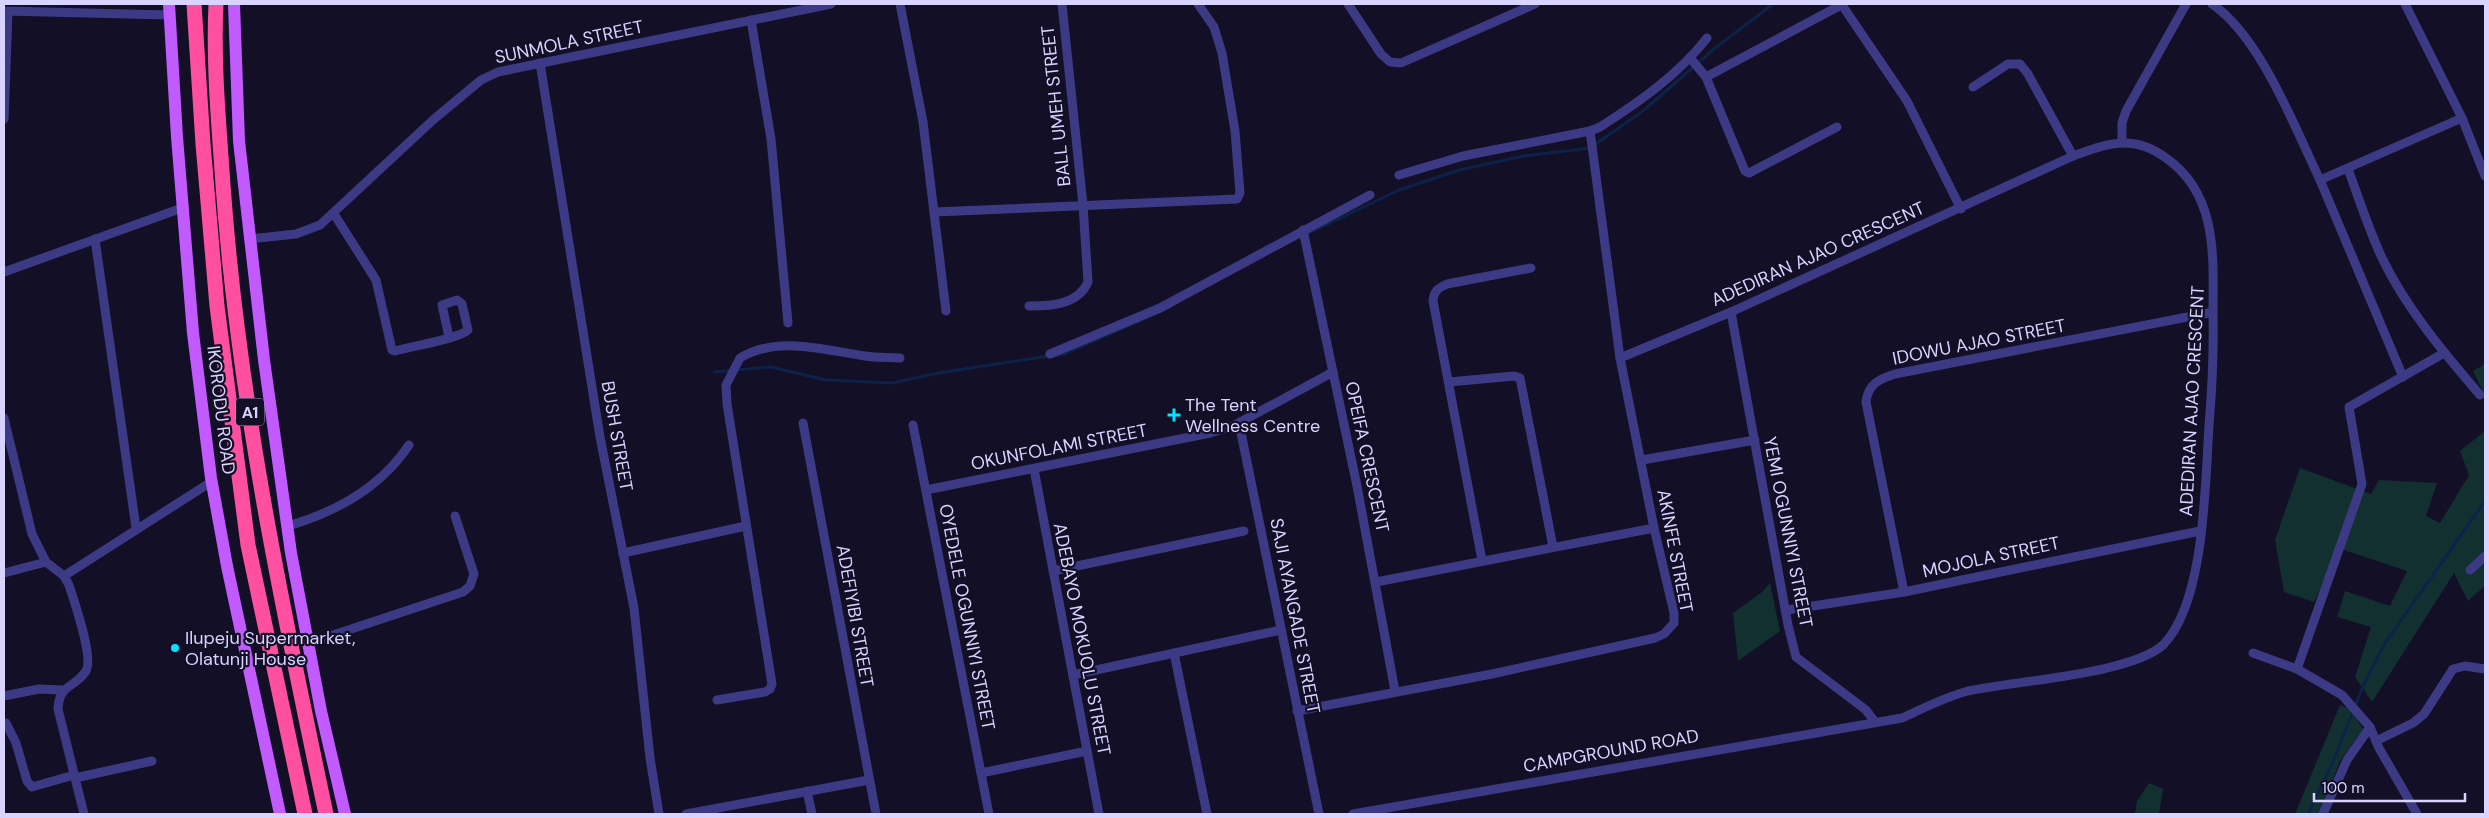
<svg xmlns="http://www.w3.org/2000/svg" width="2489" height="818" viewBox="0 0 2489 818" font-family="'DM Sans',sans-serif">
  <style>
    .green { fill: #12302f }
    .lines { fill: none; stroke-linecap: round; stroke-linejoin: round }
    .stream { stroke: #0c2248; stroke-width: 3 }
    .street { stroke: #3d3a85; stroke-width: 9 }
    .primary { stroke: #c25bff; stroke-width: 12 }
    .highway { stroke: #ff4fa3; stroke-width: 15 }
    .poi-dot { fill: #00e5ff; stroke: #130f26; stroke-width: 2 }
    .labels { text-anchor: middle; stroke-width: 4.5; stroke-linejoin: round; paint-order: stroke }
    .shield { fill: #130f26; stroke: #9e99be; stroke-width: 1 }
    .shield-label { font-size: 16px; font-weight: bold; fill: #d9d4ff }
    .street-label { font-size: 18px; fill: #d9d4ff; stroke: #130f26 }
    .poi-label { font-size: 18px; fill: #d9d4ff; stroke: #130f26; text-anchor: start }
  </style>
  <rect width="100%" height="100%" fill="#130f26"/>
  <g class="green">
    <polygon points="2485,364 2485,396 2473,371"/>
    <polygon points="2485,431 2485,586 2468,601 2454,573 2372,702 2355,677 2371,627 2337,617 2345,591 2390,606 2407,571 2341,549 2314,602 2284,592 2275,540 2300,468 2371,494 2379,480 2437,483 2426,516 2440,523 2469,475 2460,451"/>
    <polygon points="1770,583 1780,631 1738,661 1733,613 1762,592"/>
    <polygon points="2340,705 2350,709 2363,729 2340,761 2319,814 2295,814"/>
    <polygon points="2149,783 2163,789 2159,814 2135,814 2137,801"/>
  </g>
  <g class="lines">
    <g class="stream">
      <polyline points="1309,233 1399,190 1459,170 1524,156 1590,148 1643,111 1714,49 1773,4"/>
      <polyline points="1058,355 1067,353 1171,307"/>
      <polyline points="714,372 771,367 826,380 892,383 938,373 1049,356"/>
      <polyline points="2308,814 2332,764 2364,684 2385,643 2485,501"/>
    </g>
    <g class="street">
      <polyline points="900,4 923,122 946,311"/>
      <polyline points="1348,4 1381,54 1390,62 1401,63 1535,4"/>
      <path d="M 2212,4 C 2260,36 2295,128 2320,180 L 2462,118"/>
      <polyline points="2405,4 2462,118 2485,176"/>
      <polyline points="1842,5 1907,101 1961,209"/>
      <polyline points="4,11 169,15"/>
      <polyline points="751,20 771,139 788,323"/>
      <polyline points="1691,59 1706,77 1843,4"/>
      <polyline points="540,63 600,437 634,608 650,758 659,814"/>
      <polyline points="1706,77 1745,171 1749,173 1837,127"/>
      <polyline points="1973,87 2008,64 2020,64 2028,74 2073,156"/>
      <polyline points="4,119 8,12"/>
      <polyline points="2122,143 2122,123 2126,111 2186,4"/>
      <path d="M 2348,169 C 2359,199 2369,230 2382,258 C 2406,308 2444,353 2480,395"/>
      <path d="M 1399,175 L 1463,156 L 1590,131 L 1600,127 C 1639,102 1678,75 1707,38"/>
      <polyline points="2320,180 2403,377"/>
      <polyline points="934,212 1237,199 1240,193 1235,131 1222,53 1214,27 1198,4"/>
      <path d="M 334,214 L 376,280 L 392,350 L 395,351 C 409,347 461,338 468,330 L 462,304 L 457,300 L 442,305 L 449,337"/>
      <polyline points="1303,230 1357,486 1395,691"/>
      <polyline points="95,239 136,528"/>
      <polyline points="250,239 296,234 320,225 433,120 481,80 498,72 831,4"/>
      <polyline points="4,272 182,208"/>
      <path d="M 1029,306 C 1051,306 1078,305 1088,282 L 1083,205 L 1062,4"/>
      <polyline points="1731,312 1788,625 1796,657 1866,710 1875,722"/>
      <polyline points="1050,354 1160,308 1370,195"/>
      <polyline points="1449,382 1514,376 1520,378 1553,547"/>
      <path d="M 4,418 L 32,534 L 46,562 L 64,576 L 69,585 C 74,601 94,658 86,671 C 75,688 59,684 58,709 L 84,814"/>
      <polyline points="803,423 876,814"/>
      <polyline points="1239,423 1319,814"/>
      <polyline points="913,425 989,814"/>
      <polyline points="1642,460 1755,440"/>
      <polyline points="1034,469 1099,814"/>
      <polyline points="926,490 1210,433 1233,426 1333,372"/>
      <path d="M 288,526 C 336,512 381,487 409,445"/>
      <polyline points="623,553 746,526"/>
      <path d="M 1482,560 L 1433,301 C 1434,291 1438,288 1447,284 L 1531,268"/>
      <polyline points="2470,570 2485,556"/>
      <polyline points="1053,571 1244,531"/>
      <polyline points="4,573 46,562"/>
      <polyline points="64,576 211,482"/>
      <polyline points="1376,582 1654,528"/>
      <path d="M 1904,592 L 1866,402 C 1868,384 1879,379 1895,374 L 2213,312"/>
      <polyline points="1787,610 1904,592 2200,531"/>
      <polyline points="307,641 324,638 463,592 470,586 474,574 455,516"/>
      <polyline points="1174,653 1207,814"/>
      <polyline points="2253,653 2297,669 2342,695 2370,727 2379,748 2417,814"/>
      <polyline points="2297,669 2362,484 2349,407 2444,353"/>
      <polyline points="1073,675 1281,630"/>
      <polyline points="4,696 39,689 62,690"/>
      <path d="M 717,700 L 765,692 L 770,689 L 772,684 L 727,404 L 726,385 L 740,358 C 778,335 824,350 865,356 C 876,358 888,357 900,358"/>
      <polyline points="1297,711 1492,674 1655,638 1664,634 1674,623 1674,613 1654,528 1620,358 1590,131"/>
      <polyline points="6,723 16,743 27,781 32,787 74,775"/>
      <polyline points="2376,741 2413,723 2424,714 2453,669 2465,666 2485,669"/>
      <polyline points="981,773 1087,751"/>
      <polyline points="75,778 152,761"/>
      <polyline points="807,791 812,814"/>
      <polyline points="686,814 869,780"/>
      <path d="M 1353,814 L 1902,718 C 1924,708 1945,697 1968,691 C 2013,681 2134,674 2164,644 C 2205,601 2205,484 2209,426 C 2212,389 2214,353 2213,315 C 2213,259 2219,195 2166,158 C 2154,149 2139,143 2125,143 C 2107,143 2090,150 2073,156 L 1731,312 L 1620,358"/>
      <polyline points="2323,814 2347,760 2370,727"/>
    </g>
    <g class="primary">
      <polyline points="169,4 177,137 193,333 211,478 227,566 280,814"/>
      <polyline points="234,4 239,141 264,360 291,553 321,711 345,814"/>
    </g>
    <g class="highway">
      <polyline points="194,4 203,144 217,306 248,545 305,814"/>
      <path d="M 216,4 C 213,64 219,125 223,185 C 238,397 282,607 326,814"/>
    </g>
  </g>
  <g class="poi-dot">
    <path d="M1171.5 407.5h5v5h5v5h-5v5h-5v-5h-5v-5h5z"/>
    <circle cx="175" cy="648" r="5"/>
  </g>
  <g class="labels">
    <rect class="shield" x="236" y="398.5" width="28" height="27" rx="4"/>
    <g class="shield-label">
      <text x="250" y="418">A1</text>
    </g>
    <g class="street-label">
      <text transform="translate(569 42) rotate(-12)" y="6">SUNMOLA STREET</text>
      <text transform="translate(1056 106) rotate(-96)" y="6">BALL UMEH STREET</text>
      <text transform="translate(1818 254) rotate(-24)" y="6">ADEDIRAN AJAO CRESCENT</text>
      <text transform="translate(1979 342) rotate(-11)" y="6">IDOWU AJAO STREET</text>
      <text transform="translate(2192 401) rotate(-87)" y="6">ADEDIRAN AJAO CRESCENT</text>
      <text transform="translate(221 410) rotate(83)" y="6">IKORODU ROAD</text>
      <text transform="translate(617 436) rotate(80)" y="6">BUSH STREET</text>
      <text transform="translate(1059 447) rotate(-11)" y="6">OKUNFOLAMI STREET</text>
      <text transform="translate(1367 457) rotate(78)" y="6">OPEIFA CRESCENT</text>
      <text transform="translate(1788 532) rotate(79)" y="6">YEMI OGUNNIYI STREET</text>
      <text transform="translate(1675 551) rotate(79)" y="6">AKINFE STREET</text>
      <text transform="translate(1991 557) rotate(-12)" y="6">MOJOLA STREET</text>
      <text transform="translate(855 616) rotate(80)" y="6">ADEFIYIBI STREET</text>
      <text transform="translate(1295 616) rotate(79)" y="6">SAJI AYANGADE STREET</text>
      <text transform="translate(967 617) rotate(79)" y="6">OYEDELE OGUNNIYI STREET</text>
      <text transform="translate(1082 639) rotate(79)" y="6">ADEBAYO MOKUOLU STREET</text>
      <text transform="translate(1611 751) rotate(-10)" y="6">CAMPGROUND ROAD</text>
    </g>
    <g class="poi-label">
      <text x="1185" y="411">The Tent<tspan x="1185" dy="21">Wellness Centre</tspan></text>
      <text x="185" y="644">Ilupeju Supermarket,<tspan x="185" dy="21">Olatunji House</tspan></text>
    </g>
  </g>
  <rect width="2489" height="818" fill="none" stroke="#d9d4ff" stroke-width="10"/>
  <path d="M2314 793v8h151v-8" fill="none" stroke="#d9d4ff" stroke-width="2.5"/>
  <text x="2322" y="793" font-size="15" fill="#d9d4ff" stroke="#130f26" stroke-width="4" paint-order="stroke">100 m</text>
</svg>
